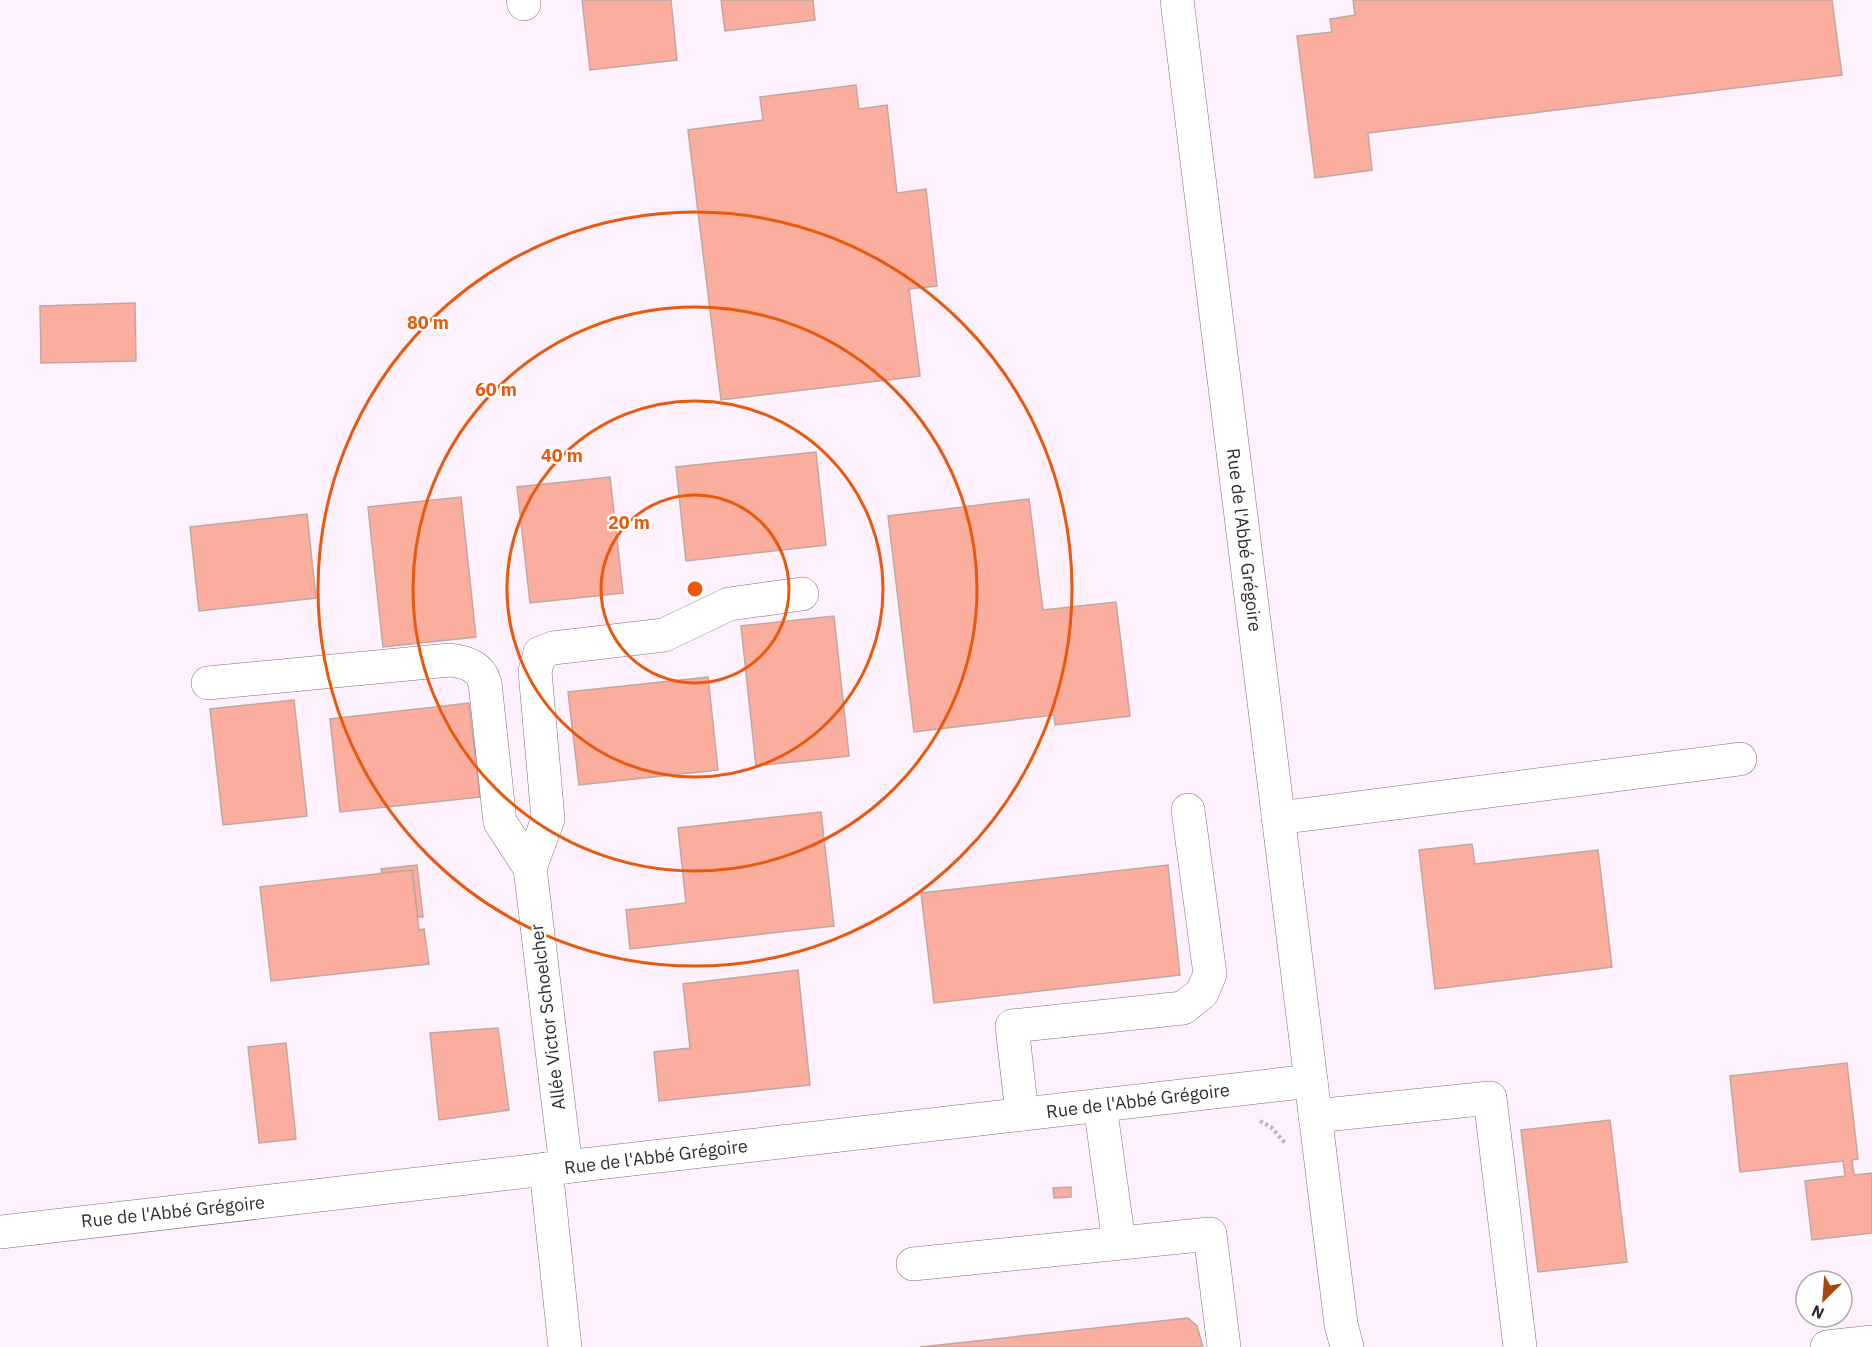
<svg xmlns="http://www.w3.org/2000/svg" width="1872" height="1347" viewBox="0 0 1872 1347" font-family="'IBM Plex Sans',sans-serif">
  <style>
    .building { fill: #fbae9d; stroke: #bea8a2; stroke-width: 1.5 }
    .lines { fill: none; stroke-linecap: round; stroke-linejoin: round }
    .minor-casing { stroke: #7d6e7c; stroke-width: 34 }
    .path { stroke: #bcb0bb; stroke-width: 4; stroke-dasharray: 3 3; stroke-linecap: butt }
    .minor { stroke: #fff; stroke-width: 33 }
    .ring { fill: none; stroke: #e8590c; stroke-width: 3 }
    .labels { text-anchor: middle; stroke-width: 4.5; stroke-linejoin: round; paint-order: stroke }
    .street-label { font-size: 18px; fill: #322c32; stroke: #fff }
    .centre { fill: #e8590c; stroke: #fff; stroke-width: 3 }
    .ring-label { font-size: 18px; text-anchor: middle; font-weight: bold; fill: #e8590c; stroke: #fff; stroke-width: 4.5; stroke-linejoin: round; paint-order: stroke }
  </style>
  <rect width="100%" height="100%" fill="#fef0fd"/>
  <g class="building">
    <polygon points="582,0 671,0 677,60 590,70"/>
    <polygon points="721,0 813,0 815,20 725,31"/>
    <polygon points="1353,0 1832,0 1842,75 1368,133 1372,170 1315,178 1297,36 1332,32 1330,19 1355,15"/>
    <polygon points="856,85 859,109 887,105 897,193 926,189 937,286 909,289 920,376 721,400 688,130 763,120 760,97"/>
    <polygon points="135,303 136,361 41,363 40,306"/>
    <polygon points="816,452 826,545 686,561 676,467"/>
    <polygon points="610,477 623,593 530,603 517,487"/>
    <polygon points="461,497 476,637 383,647 368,507"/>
    <polygon points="1029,499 1043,610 1116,602 1130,716 1055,725 1054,715 914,732 888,516"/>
    <polygon points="307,514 316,598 199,611 190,527"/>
    <polygon points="834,616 849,756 756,766 741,626"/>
    <polygon points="708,677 718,770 579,785 568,692"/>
    <polygon points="294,700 307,816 223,825 210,709"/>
    <polygon points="469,703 480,797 340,812 330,719"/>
    <polygon points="821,812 834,926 630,949 626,910 686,903 678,828"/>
    <polygon points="1472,844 1475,864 1598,850 1612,967 1435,989 1419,850"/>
    <polygon points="417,865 423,917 418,917 412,870 382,873 381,869"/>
    <polygon points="1168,865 1180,975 934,1003 921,893"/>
    <polygon points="412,870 419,930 424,929 429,964 271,981 260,887"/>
    <polygon points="798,970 810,1085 659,1101 654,1052 690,1048 683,984"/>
    <polygon points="498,1028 509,1110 439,1120 430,1033"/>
    <polygon points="286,1043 296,1139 259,1143 248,1047"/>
    <polygon points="1847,1063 1858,1159 1852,1160 1854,1175 1872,1173 1872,1233 1812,1240 1805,1181 1845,1176 1843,1161 1740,1172 1730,1076"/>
    <polygon points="1610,1120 1627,1262 1538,1272 1521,1130"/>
    <polygon points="1071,1187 1071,1197 1054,1198 1053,1188"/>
    <polygon points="1188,1318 1197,1326 1203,1347 920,1347"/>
  </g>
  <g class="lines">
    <defs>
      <g id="minor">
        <polyline points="523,0 524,4"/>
        <polyline points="1177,0 1311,1081"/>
        <path d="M 208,683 L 450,660 C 466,662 480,666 485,683 L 500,822 L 530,868 L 548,819 L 535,671 L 540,653 L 553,648 L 664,635 L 729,604 L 802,594"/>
        <polyline points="1278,818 1740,759"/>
        <polyline points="530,868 566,1167"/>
        <polyline points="1100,1105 1119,1243"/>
        <polyline points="1022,1114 1012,1026 1183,1008 1202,993 1210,974 1188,810"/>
        <polyline points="1315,1116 1490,1098 1520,1347"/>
        <polyline points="546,1169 565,1347"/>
        <polyline points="0,1232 1311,1081 1341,1324 1347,1347"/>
        <polyline points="913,1264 1210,1234 1224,1347"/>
        <polyline points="1827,1347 1872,1342"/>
      </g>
    </defs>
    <use href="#minor" class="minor-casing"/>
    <polyline class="path" points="1260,1121 1271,1127 1285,1143"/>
    <use href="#minor" class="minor"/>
  </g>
  <g class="ring">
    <circle cx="695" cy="589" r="94"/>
    <circle cx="695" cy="589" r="188"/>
    <circle cx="695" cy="589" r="282"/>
    <circle cx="695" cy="589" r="377"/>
  </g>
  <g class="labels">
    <g class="street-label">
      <text transform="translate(1244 540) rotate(83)" y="6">Rue de l'Abbé Grégoire</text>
      <text transform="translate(548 1017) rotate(-97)" y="6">Allée Victor Schoelcher</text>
      <text transform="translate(1138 1101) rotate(-7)" y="6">Rue de l'Abbé Grégoire</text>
      <text transform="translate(656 1157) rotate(-7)" y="6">Rue de l'Abbé Grégoire</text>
      <text transform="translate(173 1212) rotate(-6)" y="6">Rue de l'Abbé Grégoire</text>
    </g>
  </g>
  <circle cx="695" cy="589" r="9" class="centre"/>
  <g class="ring-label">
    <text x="428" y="329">80 m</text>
    <text x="496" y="396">60 m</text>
    <text x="562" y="462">40 m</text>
    <text x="629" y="529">20 m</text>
  </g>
  <g transform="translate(1824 1299) rotate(205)"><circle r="28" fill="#ffffff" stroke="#adabad" stroke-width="1.5"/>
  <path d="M0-4.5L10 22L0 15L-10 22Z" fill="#a9460f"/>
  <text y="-9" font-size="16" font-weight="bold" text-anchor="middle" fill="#322c32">N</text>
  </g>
</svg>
